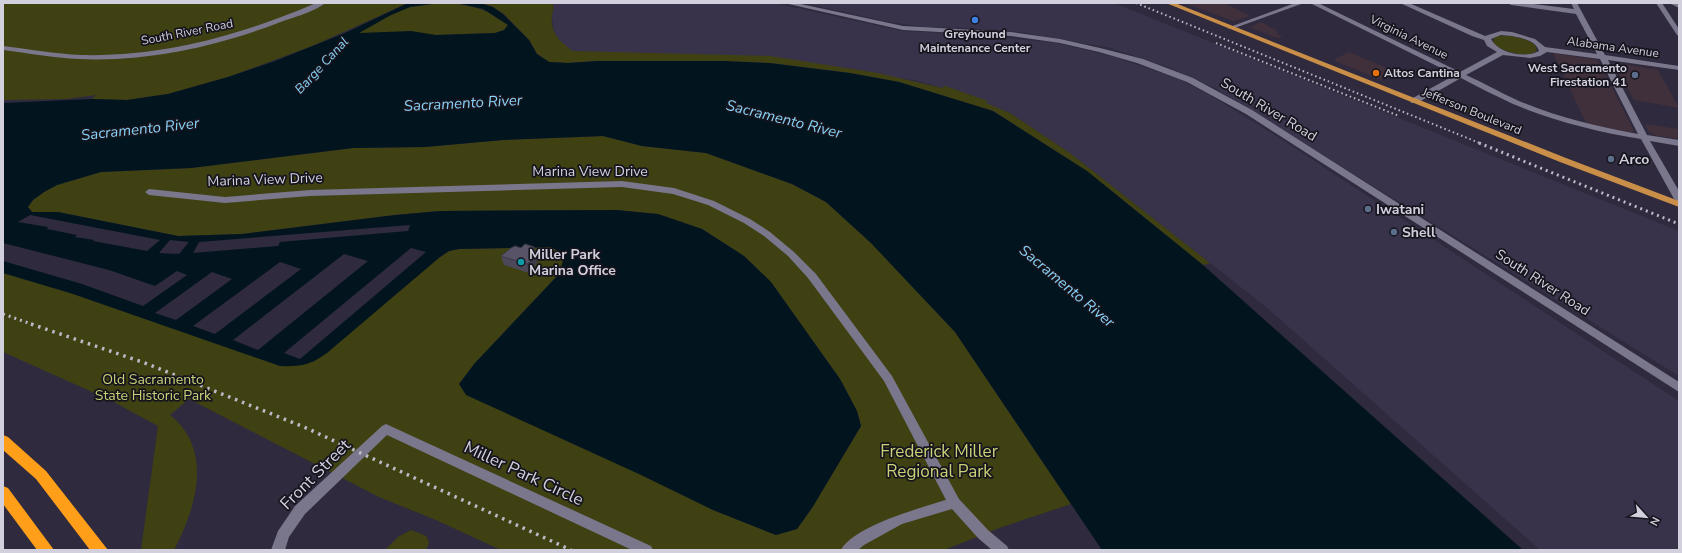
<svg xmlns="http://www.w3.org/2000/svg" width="1682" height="553" viewBox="0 0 1682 553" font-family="'Nunito Sans',sans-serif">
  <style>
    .commercial { fill: #3f303c }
    .built { fill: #38324a }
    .green { fill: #3f4113 }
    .water { fill: #02151f }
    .pier { fill: #2f2a3d }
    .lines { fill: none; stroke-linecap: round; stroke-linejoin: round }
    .minor { fill: #7a768b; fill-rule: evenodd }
    .major { fill: #c98e47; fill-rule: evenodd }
    .highway { fill: #fe9e19; fill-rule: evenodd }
    .rail-far2 { stroke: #bcbac7; stroke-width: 2; stroke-dasharray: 1.5 3; stroke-linecap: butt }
    .rail-far1 { stroke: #bcbac7; stroke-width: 3; stroke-dasharray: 2 4; stroke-linecap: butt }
    .rail { stroke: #bcbac7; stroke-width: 3.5; stroke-dasharray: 2.5 5; stroke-linecap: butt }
    .wall { fill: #4c4759 }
    .shaded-wall { fill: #3e3a48 }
    .building { fill: #585367; stroke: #3e3a48 }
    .shop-dot { fill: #3f7fe0; stroke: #16141d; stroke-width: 1.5 }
    .food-dot { fill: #e8710a; stroke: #16141d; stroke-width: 1.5 }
    .service-dot { fill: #5c6f8a; stroke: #16141d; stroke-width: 1.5 }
    .culture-dot { fill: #0f9aa8; stroke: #16141d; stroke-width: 1.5 }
    .labels { text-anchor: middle; stroke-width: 3.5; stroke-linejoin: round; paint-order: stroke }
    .far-street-label { font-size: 12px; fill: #d2d0dc; stroke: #16141d }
    .far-poi-label { font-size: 12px; font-weight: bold; fill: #d2d0dc; stroke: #16141d }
    .far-water-label { font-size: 13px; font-style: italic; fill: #88d1f6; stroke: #16141d }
    .street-label { font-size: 14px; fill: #d2d0dc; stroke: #16141d }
    .poi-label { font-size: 14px; font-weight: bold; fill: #d2d0dc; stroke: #16141d; text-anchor: start }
    .park-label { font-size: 14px; fill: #cbd178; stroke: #16141d }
    .water-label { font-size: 15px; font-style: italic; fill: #88d1f6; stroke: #16141d }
    .near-park-label { font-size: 17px; fill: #cbd178; stroke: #16141d }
    .near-street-label { font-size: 17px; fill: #d2d0dc; stroke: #16141d }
  </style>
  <rect width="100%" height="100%" fill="#2f2a3d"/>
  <g class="commercial">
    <polygon points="1185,3 1224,3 1251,16 1233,21"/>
    <polygon points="1261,22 1279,32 1276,34 1283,36 1278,38 1251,28 1252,26"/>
    <polygon points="1349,52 1394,71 1381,80 1333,60"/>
    <polygon points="1553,53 1598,60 1634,131 1629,133 1586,123"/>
    <polygon points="1618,63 1658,70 1679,108 1634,100 1614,65"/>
    <polygon points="1645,124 1679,129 1679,139 1654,135 1649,132"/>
  </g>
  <g class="built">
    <polygon points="553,3 774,3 902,31 968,34 1056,43 1112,56 1179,79 1210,95 1278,137 1679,401 1679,550 1540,550 1266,307 1070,153 1010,113 942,88 915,80 651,54 573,51 558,41 554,32 552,17 554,8"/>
    <polygon points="803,3 1114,3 1679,231 1679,376 1215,88 1165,66 1110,48 1020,32 962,28 923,27 889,22"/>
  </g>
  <g class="green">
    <polygon points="3,3 408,3 312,46 228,77 168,94 127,100 92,99 96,95 66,99 3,100"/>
    <path d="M 439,3 C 466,3 487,8 508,25 L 504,30 L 495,33 L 436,35 L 358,33 L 391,15 L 410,7 Z"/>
    <path d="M 480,3 L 553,3 C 554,8 553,11 552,16 C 550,33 560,42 573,51 L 770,56 L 878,73 L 942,88 L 945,86 L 988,101 L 986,103 L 1010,113 L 1070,153 L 1210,263 L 1203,265 L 1087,171 L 993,111 L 899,82 L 850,73 L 770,63 L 724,61 L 597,61 L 567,63 L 549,62 L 537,54 L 529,40 L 504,14 L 493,7 Z"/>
    <path d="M 1498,36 C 1511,35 1524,37 1535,45 L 1537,51 C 1525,59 1503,52 1493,43 L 1494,38 Z"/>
    <polygon points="1439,95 1472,112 1470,113 1439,101 1436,97"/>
    <path d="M 603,136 L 642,146 L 706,153 L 792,184 L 826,202 L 871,243 L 955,332 L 1071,504 L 1002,527 L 944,550 L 501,550 L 436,520 L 379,497 L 189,399 L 170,415 C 214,450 196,508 174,550 L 141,550 L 158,426 L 110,400 L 3,352 L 3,273 L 313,362 L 440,257 L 449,251 L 459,249 L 551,247 L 560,252 L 563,261 L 559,274 L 475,363 L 459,384 L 713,510 L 776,535 L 797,529 L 812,508 L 861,426 L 857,411 L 840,379 L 771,282 L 744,256 L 702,229 L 658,214 L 616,210 L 440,211 L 395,215 L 242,234 L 178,236 L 58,212 L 32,212 L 28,207 L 33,200 L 44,192 L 57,185 L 101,172 L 191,168 L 353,148 L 425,147 L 503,140 Z"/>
    <polygon points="411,530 426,536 429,542 426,550 385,550 398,537"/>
  </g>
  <path class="water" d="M 408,3 L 439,3 L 410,7 L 391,15 L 359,33 L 411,31 L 436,35 L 495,33 L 504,30 L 508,25 L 483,9 L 456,3 L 480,3 L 493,7 L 503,14 L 529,40 L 537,54 L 549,62 L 568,63 L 597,61 L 724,61 L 770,63 L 850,73 L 899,82 L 993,111 L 1087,171 L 1203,265 L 1523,550 L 1102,550 L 955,332 L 871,243 L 826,202 L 792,184 L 706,153 L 642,146 L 603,136 L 503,140 L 425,147 L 353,148 L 191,168 L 101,172 L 57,185 L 44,192 L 33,200 L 28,207 L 32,212 L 58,212 L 178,236 L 242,234 L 395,215 L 440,211 L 616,210 L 658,214 L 702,229 L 744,256 L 771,282 L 840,379 L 857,411 L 861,426 L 812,508 L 797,529 L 776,535 L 713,510 L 641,475 L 466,395 L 459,384 L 475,363 L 559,274 L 563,261 L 560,252 L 551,247 L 459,249 L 449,251 L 440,257 L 327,353 C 310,365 301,367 280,366 L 73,294 L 3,273 L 3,103 L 92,99 L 127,100 L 168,94 L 228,77 L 275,61 L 345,33 Z"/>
  <g class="pier">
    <polygon points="30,215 160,240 147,251 93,241 94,240 75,237 77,235 47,229 48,227 18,222"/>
    <polygon points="410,225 408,231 280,242 278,246 193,253 199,242"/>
    <polygon points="170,240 189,242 179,254 159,253"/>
    <polygon points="3,243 109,270 155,286 177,271 187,275 143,306 82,284 3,261"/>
    <polygon points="411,248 426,252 300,359 284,353"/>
    <polygon points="344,254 368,261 258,350 233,340"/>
    <polygon points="280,262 301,269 215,334 193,326"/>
    <polygon points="212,272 232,279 176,320 155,313"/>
  </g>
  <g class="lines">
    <g class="minor">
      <path d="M 316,3 L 325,3 C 315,12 291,18 278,23 C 215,47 146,62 79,59 C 53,58 28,53 3,50 L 3,46 C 29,49 55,54 81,55 C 164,57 241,35 316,3 Z"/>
      <polygon points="784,3 796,3 903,26 1011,32 1060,39 1100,48 1143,59 1193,78 1252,110 1679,382 1679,392 1246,114 1187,82 1137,63 1099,52 1060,43 1011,36 903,30"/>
      <polygon points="1295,3 1304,3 1232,29 1227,28"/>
      <path d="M 1310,3 L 1318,3 L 1460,72 L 1497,52 L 1487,46 L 1484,40 L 1472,36 L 1400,3 L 1409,3 L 1485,36 L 1501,31 L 1512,32 L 1535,39 L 1545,47 L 1597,54 L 1576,14 L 1511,5 L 1508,3 L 1526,3 L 1574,9 L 1571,3 L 1577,3 L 1605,55 L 1679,66 L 1679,70 L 1608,60 L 1647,135 L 1679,140 L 1679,146 L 1650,141 L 1679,191 L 1679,202 L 1674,199 L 1641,139 C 1598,132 1554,121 1513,104 C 1496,96 1478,87 1461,78 L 1417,103 L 1411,103 L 1411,99 L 1455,75 ZM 1501,35 C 1513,36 1535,38 1539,51 C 1525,59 1498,53 1491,39 ZM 1547,52 L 1600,59 L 1638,134 C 1598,127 1557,117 1519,101 C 1501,93 1484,83 1466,75 L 1503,55 L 1530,58 L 1540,56 Z"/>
      <polygon points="1656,3 1662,3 1679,29 1679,36 1677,35"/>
      <polygon points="1669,3 1679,4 1679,8"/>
      <path d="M 622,181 L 674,188 L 714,201 L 750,219 L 770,232 L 794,252 L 816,274 L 892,376 L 959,499 L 988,530 L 1007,546 L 1009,550 L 992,550 L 978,538 L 952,509 L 902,524 L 864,545 L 858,550 L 841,550 C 852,527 922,507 946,500 L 884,381 L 808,278 L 788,256 L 764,236 L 744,223 L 708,205 L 673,194 L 622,187 L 310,196 L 225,203 L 149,195 L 145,192 L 149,189 L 225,197 L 310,190 Z"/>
      <polygon points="386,424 651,546 653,550 632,550 387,435 305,514 289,537 285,550 271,550 278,531 295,506 382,426"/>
    </g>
    <polygon class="major" points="1166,3 1175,3 1566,158 1679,201 1679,207 1560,162"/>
    <g class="highway">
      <polygon points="3,435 8,437 46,471 108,550 90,550 36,479 3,450"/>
      <polygon points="3,486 8,488 54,550 37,550 3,504"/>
    </g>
    <g class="rail-far2">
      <polyline points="1136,3 1482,144"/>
      <polyline points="1216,43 1399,116"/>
    </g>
    <g class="rail-far1">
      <polyline points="1479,143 1679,224"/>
      <polyline points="3,314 34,325"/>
    </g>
    <polyline class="rail" points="31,324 145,363 304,427 571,550"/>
  </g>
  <polygon class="wall" points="534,247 538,261 535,265 535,267 529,273 504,265 501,256 521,248"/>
  <polygon class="shaded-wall" points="534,247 538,261 535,265 535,267 529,273 527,264 531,251"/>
  <polygon class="building" points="525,244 534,247 531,251 535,252 531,258 533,259 527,264 501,256 511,248 515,246 521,248"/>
  <circle class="shop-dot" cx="975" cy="20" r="4"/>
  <circle class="food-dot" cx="1376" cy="73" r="4"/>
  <g class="service-dot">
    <circle cx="1635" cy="75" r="4"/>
    <circle cx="1611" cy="159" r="4"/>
    <circle cx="1368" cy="209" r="4"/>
    <circle cx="1394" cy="232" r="4"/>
  </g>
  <circle class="culture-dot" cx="521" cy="262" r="4"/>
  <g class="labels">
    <g class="far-street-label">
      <text transform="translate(187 32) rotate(-11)" y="4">South River Road</text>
      <text transform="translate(1409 37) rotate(26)" y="4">Virginia Avenue</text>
      <text transform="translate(1613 47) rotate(8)" y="4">Alabama Avenue</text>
      <text transform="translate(1472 111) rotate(22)" y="4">Jefferson Boulevard</text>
    </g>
    <g class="far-poi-label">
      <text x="975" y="38">Greyhound<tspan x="975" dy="14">Maintenance Center</tspan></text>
      <text x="1627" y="72" text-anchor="end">West Sacramento<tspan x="1627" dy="14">Firestation 41</tspan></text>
      <text x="1384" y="77" text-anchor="start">Altos Cantina</text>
    </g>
    <g class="far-water-label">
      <text transform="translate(321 65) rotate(-47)" y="5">Barge Canal</text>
    </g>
    <g class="street-label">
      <text transform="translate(1269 109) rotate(31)" y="5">South River Road</text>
      <text x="590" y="176">Marina View Drive</text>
      <text transform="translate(265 179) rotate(-2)" y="5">Marina View Drive</text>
      <text transform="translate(1543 282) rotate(33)" y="5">South River Road</text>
    </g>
    <g class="poi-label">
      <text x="1619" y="164">Arco</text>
      <text x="1376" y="214">Iwatani</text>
      <text x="1402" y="237">Shell</text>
      <text x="529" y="259">Miller Park<tspan x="529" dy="16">Marina Office</tspan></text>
    </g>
    <g class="park-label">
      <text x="153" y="384">Old Sacramento<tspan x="153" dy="16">State Historic Park</tspan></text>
    </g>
    <g class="water-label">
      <text transform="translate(463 103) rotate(-3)" y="5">Sacramento River</text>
      <text transform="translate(784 119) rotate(14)" y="5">Sacramento River</text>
      <text transform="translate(140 129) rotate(-6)" y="5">Sacramento River</text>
      <text transform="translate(1067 286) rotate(40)" y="5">Sacramento River</text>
    </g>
    <g class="near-park-label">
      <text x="939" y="457">Frederick Miller<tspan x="939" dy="20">Regional Park</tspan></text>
    </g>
    <g class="near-street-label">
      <text transform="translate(524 473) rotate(25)" y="6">Miller Park Circle</text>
      <text transform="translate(315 474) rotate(-45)" y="6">Front Street</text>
    </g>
  </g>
  <rect width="1682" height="553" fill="none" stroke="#d2d0dc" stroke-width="8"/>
  <g transform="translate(1646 517) rotate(117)" stroke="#16141d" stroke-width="3" paint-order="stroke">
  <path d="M0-3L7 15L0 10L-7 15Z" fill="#d2d0dc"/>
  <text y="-6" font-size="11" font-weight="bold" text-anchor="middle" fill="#d2d0dc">N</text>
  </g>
</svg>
